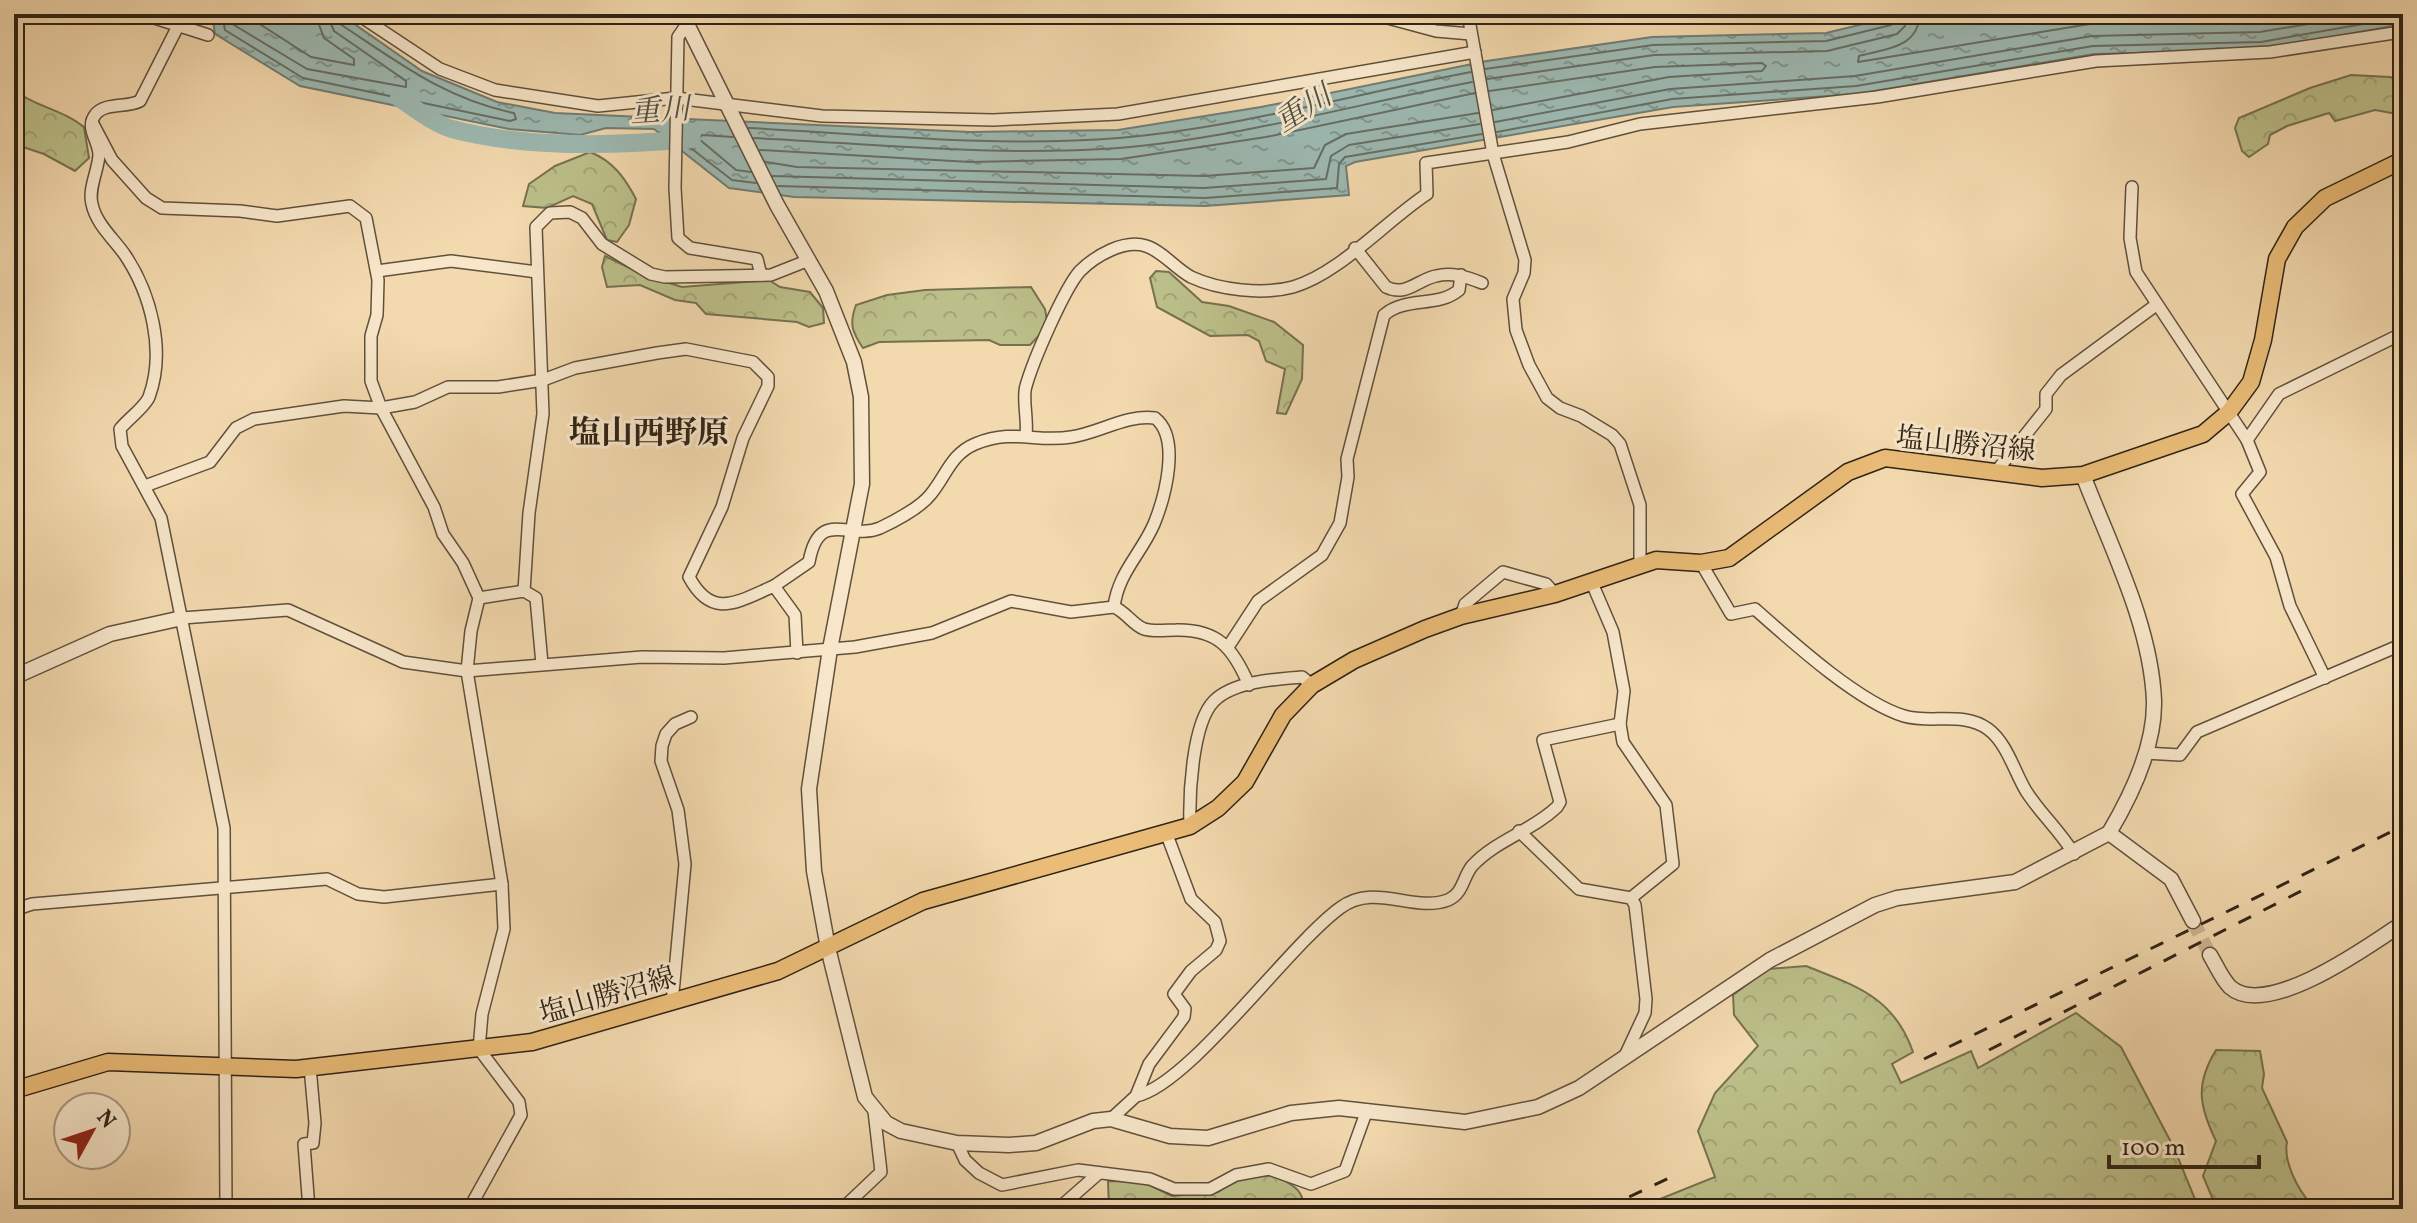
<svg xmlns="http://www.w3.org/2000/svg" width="2417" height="1223" viewBox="0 0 2417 1223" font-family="Vollkorn,'Noto Serif JP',serif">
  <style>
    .forest { fill: url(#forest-crowns); stroke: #767150; stroke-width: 2 }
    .water { fill: url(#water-ripples); stroke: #717d74; stroke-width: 2 }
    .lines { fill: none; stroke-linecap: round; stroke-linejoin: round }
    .shore { stroke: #666e64; stroke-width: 2 }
    .river { stroke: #9db9b2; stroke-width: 18 }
    .tertiary-tunnel { stroke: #ccb590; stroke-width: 14; stroke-dasharray: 14 7; stroke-linecap: butt }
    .minor-casing { stroke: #60503c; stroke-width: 14 }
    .tertiary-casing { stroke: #60503c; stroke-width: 17 }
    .primary-casing { stroke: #2f2316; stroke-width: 19 }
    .minor { stroke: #f7e6ca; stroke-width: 11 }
    .tertiary { stroke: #f7e6ca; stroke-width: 14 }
    .primary { stroke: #eabc77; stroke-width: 16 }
    .rail { stroke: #2f2316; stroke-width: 3; stroke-dasharray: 14 14; stroke-linecap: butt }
    .labels { text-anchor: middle; stroke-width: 6; stroke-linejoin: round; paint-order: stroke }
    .street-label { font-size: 28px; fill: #2f2316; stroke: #f7e6ca }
    .water-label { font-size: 30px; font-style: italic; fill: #505045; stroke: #f7e6ca }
    .quarter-label { font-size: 32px; font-weight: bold; fill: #2f2316; stroke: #f7e6ca }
  </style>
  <defs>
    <pattern id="forest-crowns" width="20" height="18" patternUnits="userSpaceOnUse" patternTransform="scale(2)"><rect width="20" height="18" fill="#bcbf89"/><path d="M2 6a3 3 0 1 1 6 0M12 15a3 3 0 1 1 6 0" fill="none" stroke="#a2a476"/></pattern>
    <pattern id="water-ripples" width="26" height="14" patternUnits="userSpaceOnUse" patternTransform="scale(2)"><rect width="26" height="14" fill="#9db9b2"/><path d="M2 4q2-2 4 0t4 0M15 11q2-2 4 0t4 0" fill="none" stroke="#809690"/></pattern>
  </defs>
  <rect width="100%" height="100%" fill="#f3d9ae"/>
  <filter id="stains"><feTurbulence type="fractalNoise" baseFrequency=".0025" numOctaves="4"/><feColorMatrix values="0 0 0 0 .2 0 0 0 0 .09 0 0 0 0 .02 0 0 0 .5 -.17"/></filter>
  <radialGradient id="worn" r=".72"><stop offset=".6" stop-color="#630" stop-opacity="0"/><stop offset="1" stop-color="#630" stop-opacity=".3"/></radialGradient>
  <g class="forest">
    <polygon points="2351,75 2390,77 2403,82 2403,115 2375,110 2335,121 2329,113 2287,126 2270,135 2268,144 2249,157 2242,151 2235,128 2239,118 2310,88"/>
    <path d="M 14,90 C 35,107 62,109 84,127 L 89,158 L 75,171 L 44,154 L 20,146 L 14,158 Z"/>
    <path d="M 590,152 C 613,161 625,178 636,199 L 629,225 L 617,242 L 607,240 L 592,204 L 573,196 L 547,208 L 523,206 L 529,184 L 555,166 Z"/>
    <polygon points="605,256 646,276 682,287 769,280 780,287 810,292 823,308 824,323 809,327 797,322 706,314 696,303 675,300 640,285 607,287 602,267"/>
    <polygon points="1156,271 1169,272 1202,302 1229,306 1274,322 1303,345 1302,379 1286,414 1277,413 1285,369 1266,361 1259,341 1248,335 1210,336 1157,307 1150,278"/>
    <path d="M 1031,287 L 1045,309 L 1048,326 L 1030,345 L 1000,345 L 989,340 L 879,342 L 863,348 C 852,332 849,324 856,305 L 887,295 L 925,290 Z"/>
    <path d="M 1806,966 C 1856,986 1894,997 1913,1052 L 1892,1064 L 1901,1083 L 1971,1051 L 1978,1068 L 2076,1013 L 2121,1047 L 2174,1148 L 2199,1209 L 1647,1209 L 1645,1205 L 1715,1177 L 1698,1131 L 1715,1093 L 1758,1046 L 1734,1015 L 1733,995 L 1768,969 Z"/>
    <path d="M 2216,1050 L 2260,1051 L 2264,1074 L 2262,1088 L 2287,1142 C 2283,1161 2298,1190 2311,1204 L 2349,1209 L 2217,1209 L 2203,1176 L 2216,1141 C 2199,1106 2195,1084 2216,1050 Z"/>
    <path d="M 1275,1175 C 1291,1185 1305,1189 1303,1209 L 1109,1209 L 1108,1181 L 1143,1182 L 1172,1196 L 1218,1192 L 1237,1178 Z"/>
  </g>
  <polygon class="water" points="212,14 340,14 422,71 497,102 555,113 970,132 1118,130 1261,107 1487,61 1652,37 1826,33 1905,14 2403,14 2403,24 2263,50 2094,54 1857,94 1673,107 1355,162 1346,166 1349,195 1205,206 794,197 729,188 654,129 606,128 580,135 509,129 300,86 215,34"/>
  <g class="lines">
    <g class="shore">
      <path d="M 222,14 L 225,30 L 303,78 L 510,121 L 516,119 L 514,113 C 445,99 398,62 340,24 L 337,14"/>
      <polyline points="232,14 234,25 307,69 406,87 406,81 334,31 327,14"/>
      <polyline points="244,14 311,57 354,65 354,59 324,38 315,14"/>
      <path d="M 1920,14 C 1918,48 1886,49 1859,56 L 1858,62 L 2090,24 L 2259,20 L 2296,14"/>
      <polyline points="1485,69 1653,45 1826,41 1891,25 1897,14"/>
      <polyline points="1487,79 1654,55 1827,51 1897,34 1905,26 1907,14"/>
      <polyline points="1489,91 1655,67 1762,63 1766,66 1762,71 1669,77 1493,110"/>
      <polyline points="1495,122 1670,89 1855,76 2092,36 2260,32 2368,14"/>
      <path d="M 749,128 C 871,134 996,148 1119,138 C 1237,128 1354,94 1471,72"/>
      <polyline points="1497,132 1672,99 1856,86 2093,46 2261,42 2403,17"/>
      <polyline points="733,137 702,135 699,139 736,170 751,172"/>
      <path d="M 754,138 C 875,144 997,157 1119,148 C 1238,138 1356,104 1472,82"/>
      <polyline points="683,142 732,180 756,183"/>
      <polyline points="760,150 970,162 1121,159 1266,137 1475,93"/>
      <polyline points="766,162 797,167 1204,176 1314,168 1325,145 1346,134 1478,113"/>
      <polyline points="772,176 1204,188 1326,179 1331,156 1349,145 1480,124"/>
      <polyline points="778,186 1205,198 1337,188 1339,164 1345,157 1482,134"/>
    </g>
    <path class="river" d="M 399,98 C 415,108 434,124 452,129 C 526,149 616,146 692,139"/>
    <polyline class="tertiary-tunnel" points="2193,921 2210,955"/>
    <defs>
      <g id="minor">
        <polyline points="142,14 208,35"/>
        <polyline points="357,14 440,69 495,90 598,106 676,98 822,116 993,120 1118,114 1475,52"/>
        <polyline points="1373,14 1436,31 1471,34"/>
        <polyline points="1468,14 1493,154 1525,260 1524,273 1513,299 1516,330 1529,365 1547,398 1560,408 1581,416 1612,435 1620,444 1640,505 1640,563"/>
        <polyline points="687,24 678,37 675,188 678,238 690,248 757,259 761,275"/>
        <path d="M 178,26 L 140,101 C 127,108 104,102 95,115 C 85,128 99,141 99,155 C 98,171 88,189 92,204 C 96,224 114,239 125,255 C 151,294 166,351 149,397 C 145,407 128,419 120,429 L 122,446 L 161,518 L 224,828 L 226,1209"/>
        <polyline points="92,122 112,160 146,198 162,208 240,211 277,216 350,206 366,218 378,280 377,315 371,336 371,381 381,408 434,507 443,534 463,563 479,598 471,631 467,671 502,884 504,929 482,1014 479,1049 519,1102 521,1115 469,1209"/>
        <polyline points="2394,164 2403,184"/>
        <polyline points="2132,187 2130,238 2136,272 2247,440 2279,394 2403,333"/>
        <path d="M 1355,248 L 1386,287 C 1406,297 1417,280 1436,276 C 1452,272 1467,277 1482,283"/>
        <polyline points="377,271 451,261 537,272"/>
        <path d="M 1026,434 C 1028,420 1022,397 1026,386 C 1033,361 1064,289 1080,271 C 1095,256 1124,239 1146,246 C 1162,251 1176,269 1191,277 C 1219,290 1263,295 1293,287 C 1339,274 1386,221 1427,194 L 1426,163 L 1568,142 L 1640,124 L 1877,97 L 2096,61 L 2270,52 L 2394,33 L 2403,35"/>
        <polyline points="2247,440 2260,472 2242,494 2276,557 2290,606 2325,678"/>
        <polyline points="1995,473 2046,409 2046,394 2061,375 2156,305"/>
        <path d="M 145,486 L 210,462 L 236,428 L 254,419 L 344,406 L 381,408 L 415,402 L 448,387 L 498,387 L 543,380 L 575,368 L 657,353 L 686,349 L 753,362 L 768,377 L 768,386 L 743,438 L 722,507 L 689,577 C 712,620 737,602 774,586 L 795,615 L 797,653"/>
        <path d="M 1701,563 L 1731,614 L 1755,609 C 1791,641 1858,702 1904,716 C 1931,724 1963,711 1988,729 C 2007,743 2014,771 2026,791 C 2040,813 2060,831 2074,854"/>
        <polyline points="1592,583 1613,632 1624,691 1620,724 1623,742 1666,805 1673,864 1631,898"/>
        <path d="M 774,586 L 809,562 C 819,507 849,541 880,528 C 895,521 921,507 931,494 C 946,476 951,454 975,444 C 1014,428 1036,443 1071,437 C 1099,433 1127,414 1155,418 C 1181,438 1165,497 1154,524 C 1141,554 1118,573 1114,607"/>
        <polyline points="524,591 529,513 543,414 536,227 550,213 570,212 582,218 602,244 651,274 665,277 771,275 809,260"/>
        <polyline points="479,598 524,591 536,598 542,664"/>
        <polyline points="1461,616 1465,604 1503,572 1546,584 1555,594"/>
        <path d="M 182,618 L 288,610 L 403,662 L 467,671 L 642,657 L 724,658 L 855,647 L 932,633 L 1011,601 L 1071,612 L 1114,607 C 1126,612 1133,625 1144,629 C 1154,632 1166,630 1176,630 C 1218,629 1233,648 1249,685"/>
        <path d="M 1228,647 L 1258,601 L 1322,555 L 1340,523 L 1348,477 L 1347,459 L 1384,315 C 1406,296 1438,308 1459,290 L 1461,275"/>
        <polyline points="2145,753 2180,755 2197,732 2403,644"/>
        <path d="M 1190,826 C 1189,796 1192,723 1214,701 C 1234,681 1277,679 1302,677 L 1312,685"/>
        <polyline points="1519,831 1579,889 1631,898"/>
        <polyline points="14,910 32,904 327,879 358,894 384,897 502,884"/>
        <polyline points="672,1003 685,864 678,810 661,761 662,746 666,734 675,724 691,717"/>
        <polyline points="1624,1058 1645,1013 1646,999 1635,905 1631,898"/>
        <path d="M 1136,1096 C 1189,1085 1288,946 1340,908 C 1375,882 1414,913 1448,900 C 1463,894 1463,877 1472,866 C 1496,840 1532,831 1557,807 L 1560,802 L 1543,740 L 1620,724"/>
        <polyline points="1111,1119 1136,1096 1149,1064 1184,1017 1185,1009 1174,994 1191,971 1216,950 1220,941 1215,922 1191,899 1167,835"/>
        <polyline points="957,1143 965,1160 979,1173 1002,1185 1078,1170 1150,1179 1174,1189 1210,1189 1236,1175 1269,1169 1311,1184 1345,1171 1367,1110"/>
        <polyline points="309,1209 304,1144 313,1143 315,1123 310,1067"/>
        <polyline points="842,1209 881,1172 874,1111"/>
        <polyline points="1058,1209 1099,1173"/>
      </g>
      <g id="tertiary">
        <polyline points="682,14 777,205 826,291 854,362 861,397 862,484 830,649 809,789 814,871 828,948 865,1097 886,1123 901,1131 957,1143 1009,1145 1036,1143 1093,1121 1111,1119 1170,1136 1208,1138 1291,1113 1339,1108 1465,1122 1538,1107 1579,1088 1770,960 1875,905 1897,898 2015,882 2109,833 2171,879 2193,921"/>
        <path d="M 2083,475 C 2110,546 2151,624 2154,701 C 2155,747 2131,796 2109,833"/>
        <polyline points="14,677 110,634 182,618"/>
        <path d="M 2210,955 C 2216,965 2222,979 2230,987 C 2267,1020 2370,945 2403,923"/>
      </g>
      <polyline id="primary" points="14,1090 108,1062 296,1069 532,1042 778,971 923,901 1190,826 1218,808 1245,782 1283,715 1312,685 1354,660 1425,629 1461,616 1555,594 1656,560 1701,563 1729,558 1848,472 1885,458 2042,478 2083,475 2203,434 2229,412 2251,382 2263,340 2277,259 2295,227 2325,198 2403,160"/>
    </defs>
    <use href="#minor" class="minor-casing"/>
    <use href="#tertiary" class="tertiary-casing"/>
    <use href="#primary" class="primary-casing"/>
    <use href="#minor" class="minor"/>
    <use href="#tertiary" class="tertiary"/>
    <use href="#primary" class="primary"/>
    <g class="rail">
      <polyline points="1989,1050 2311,886"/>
      <polyline points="1924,1059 2403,826"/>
      <polyline points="1604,1209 1669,1178"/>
    </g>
  </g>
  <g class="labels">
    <g class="street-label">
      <text transform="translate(1966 443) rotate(6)" y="10">塩山勝沼線</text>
      <text transform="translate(607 994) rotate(-16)" y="10">塩山勝沼線</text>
    </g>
    <g class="water-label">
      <text transform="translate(1303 108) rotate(-32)" y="10">重川</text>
      <text transform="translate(660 110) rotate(-4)" y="10">重川</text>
    </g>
    <g class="quarter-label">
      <text x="649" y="443">塩山西野原</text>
    </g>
  </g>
  <rect width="2417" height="1223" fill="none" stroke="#f3d9ae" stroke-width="48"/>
  <rect x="16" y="16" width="2385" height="1191" fill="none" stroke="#2f2316" stroke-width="4"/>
  <rect x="24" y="24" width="2369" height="1175" fill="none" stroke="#2f2316" stroke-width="2"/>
  <g transform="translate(92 1131) rotate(50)"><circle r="38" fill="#f7e6ca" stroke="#a79882" stroke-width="2"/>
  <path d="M0-6L14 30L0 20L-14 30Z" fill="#8f2418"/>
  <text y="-12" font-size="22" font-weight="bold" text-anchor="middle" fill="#2f2316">N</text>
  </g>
  <path d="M2109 1155v12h150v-12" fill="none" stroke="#2f2316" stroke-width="4"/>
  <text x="2121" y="1155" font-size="24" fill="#2f2316" stroke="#f7e6ca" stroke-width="6" paint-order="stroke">100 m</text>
  <rect width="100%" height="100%" filter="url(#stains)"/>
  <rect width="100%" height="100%" fill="url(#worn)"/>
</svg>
